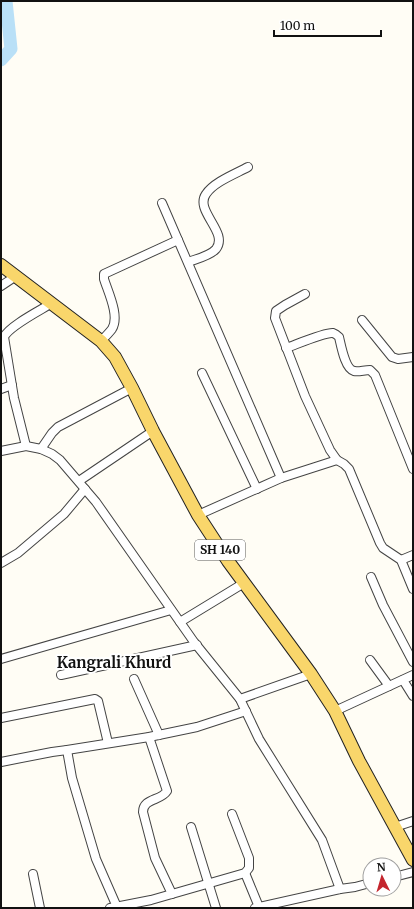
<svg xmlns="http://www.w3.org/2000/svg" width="414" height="909" viewBox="0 0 414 909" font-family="Merriweather,serif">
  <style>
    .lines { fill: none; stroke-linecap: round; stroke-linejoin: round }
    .river { stroke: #b9e0f7; stroke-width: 13 }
    .street-casing { stroke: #444; stroke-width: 10 }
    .primary-casing { stroke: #222; stroke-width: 14 }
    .street { stroke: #fff; stroke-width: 8 }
    .primary { stroke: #f9d66b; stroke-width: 12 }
    .labels { text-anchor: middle; stroke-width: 4; stroke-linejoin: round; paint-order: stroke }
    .shield { fill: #fff; stroke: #585858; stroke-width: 1 }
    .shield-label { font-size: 12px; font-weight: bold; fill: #111 }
    .quarter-label { font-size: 15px; font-weight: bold; fill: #111; stroke: #fff }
  </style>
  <rect width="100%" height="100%" fill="#fffdf5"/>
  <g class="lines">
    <polyline class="river" points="1,60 11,49 6,1"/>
    <defs>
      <g id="street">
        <polyline points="162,203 281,478"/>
        <path d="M 188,262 C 196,259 210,256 216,249 C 229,232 194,211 206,194 C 214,182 235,174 248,167"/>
        <polyline points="1,286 16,276"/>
        <polyline points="305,294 285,305 276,311 275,318 305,396 330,450 337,460 344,464 349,469 380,543 383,548 401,560 413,589"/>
        <polyline points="362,320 392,357 398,359 413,357"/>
        <path d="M 101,341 C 105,337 109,333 112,329 C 120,316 108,292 104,279 L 104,274 L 178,240"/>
        <path d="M 286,348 C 295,345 325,332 333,333 C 336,334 337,335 339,337 C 341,345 345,369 354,371 C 359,372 364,370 370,370 L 375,375 L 413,469"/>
        <polyline points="202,373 257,489"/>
        <polyline points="1,389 12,385"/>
        <path d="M 26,446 L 14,398 L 4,337 C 9,326 41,310 52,303"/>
        <polyline points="41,449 52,433 58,427 132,388"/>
        <polyline points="1,451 26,446 41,449 52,454 60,460 96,502 194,642 240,699 259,739 322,840 340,889"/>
        <polyline points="79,481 153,431"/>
        <polyline points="198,515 281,478 337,460"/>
        <polyline points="401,560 413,555"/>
        <polyline points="1,563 18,553 64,514 85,489"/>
        <polyline points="371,577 383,605 413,662"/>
        <polyline points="180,622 244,583"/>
        <polyline points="1,659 171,610"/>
        <polyline points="370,660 389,686"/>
        <polyline points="61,675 197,645"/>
        <polyline points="134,679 159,735"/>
        <polyline points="403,680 413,696"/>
        <polyline points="240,699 311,674"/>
        <polyline points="335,711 413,675"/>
        <polyline points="1,718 95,699 98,701 108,743"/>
        <path d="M 149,737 L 167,791 C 161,801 143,798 143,812 L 155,858 L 172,894"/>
        <polyline points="67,750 72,778 96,859 117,907"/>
        <polyline points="1,762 52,752 67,750 149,737 197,727 246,711"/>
        <polyline points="191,827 216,908"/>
        <polyline points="395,827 413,821"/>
        <polyline points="245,873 259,907"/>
        <polyline points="33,874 40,908"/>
        <polyline points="394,877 413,872"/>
        <polyline points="110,908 151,900 245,873 249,868 249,858 232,814"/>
        <polyline points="255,908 340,889 355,887 370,883"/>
      </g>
      <polyline id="primary" points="1,265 101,341 115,357 132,388 153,431 198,515 228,561 311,674 335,711 359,761 413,860"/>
    </defs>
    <use href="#street" class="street-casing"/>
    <use href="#primary" class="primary-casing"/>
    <use href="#street" class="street"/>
    <use href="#primary" class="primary"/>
  </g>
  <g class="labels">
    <rect class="shield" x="195" y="540" width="50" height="20" rx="3"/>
    <g class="shield-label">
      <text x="220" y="554">SH 140</text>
    </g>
    <g class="quarter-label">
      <text x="114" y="668">Kangrali Khurd</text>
    </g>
  </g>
  <rect width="414" height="909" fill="none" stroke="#111111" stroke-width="4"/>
  <g transform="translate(382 877) rotate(355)"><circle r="19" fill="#ffffff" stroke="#a0a0a0"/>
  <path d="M0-3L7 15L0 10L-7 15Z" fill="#c4262e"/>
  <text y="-6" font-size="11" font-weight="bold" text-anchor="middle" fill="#111111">N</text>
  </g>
  <path d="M274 30v6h107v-6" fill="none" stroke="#111111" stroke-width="2"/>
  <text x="280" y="30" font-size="12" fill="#111111" stroke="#ffffff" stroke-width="3" paint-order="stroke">100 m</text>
</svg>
